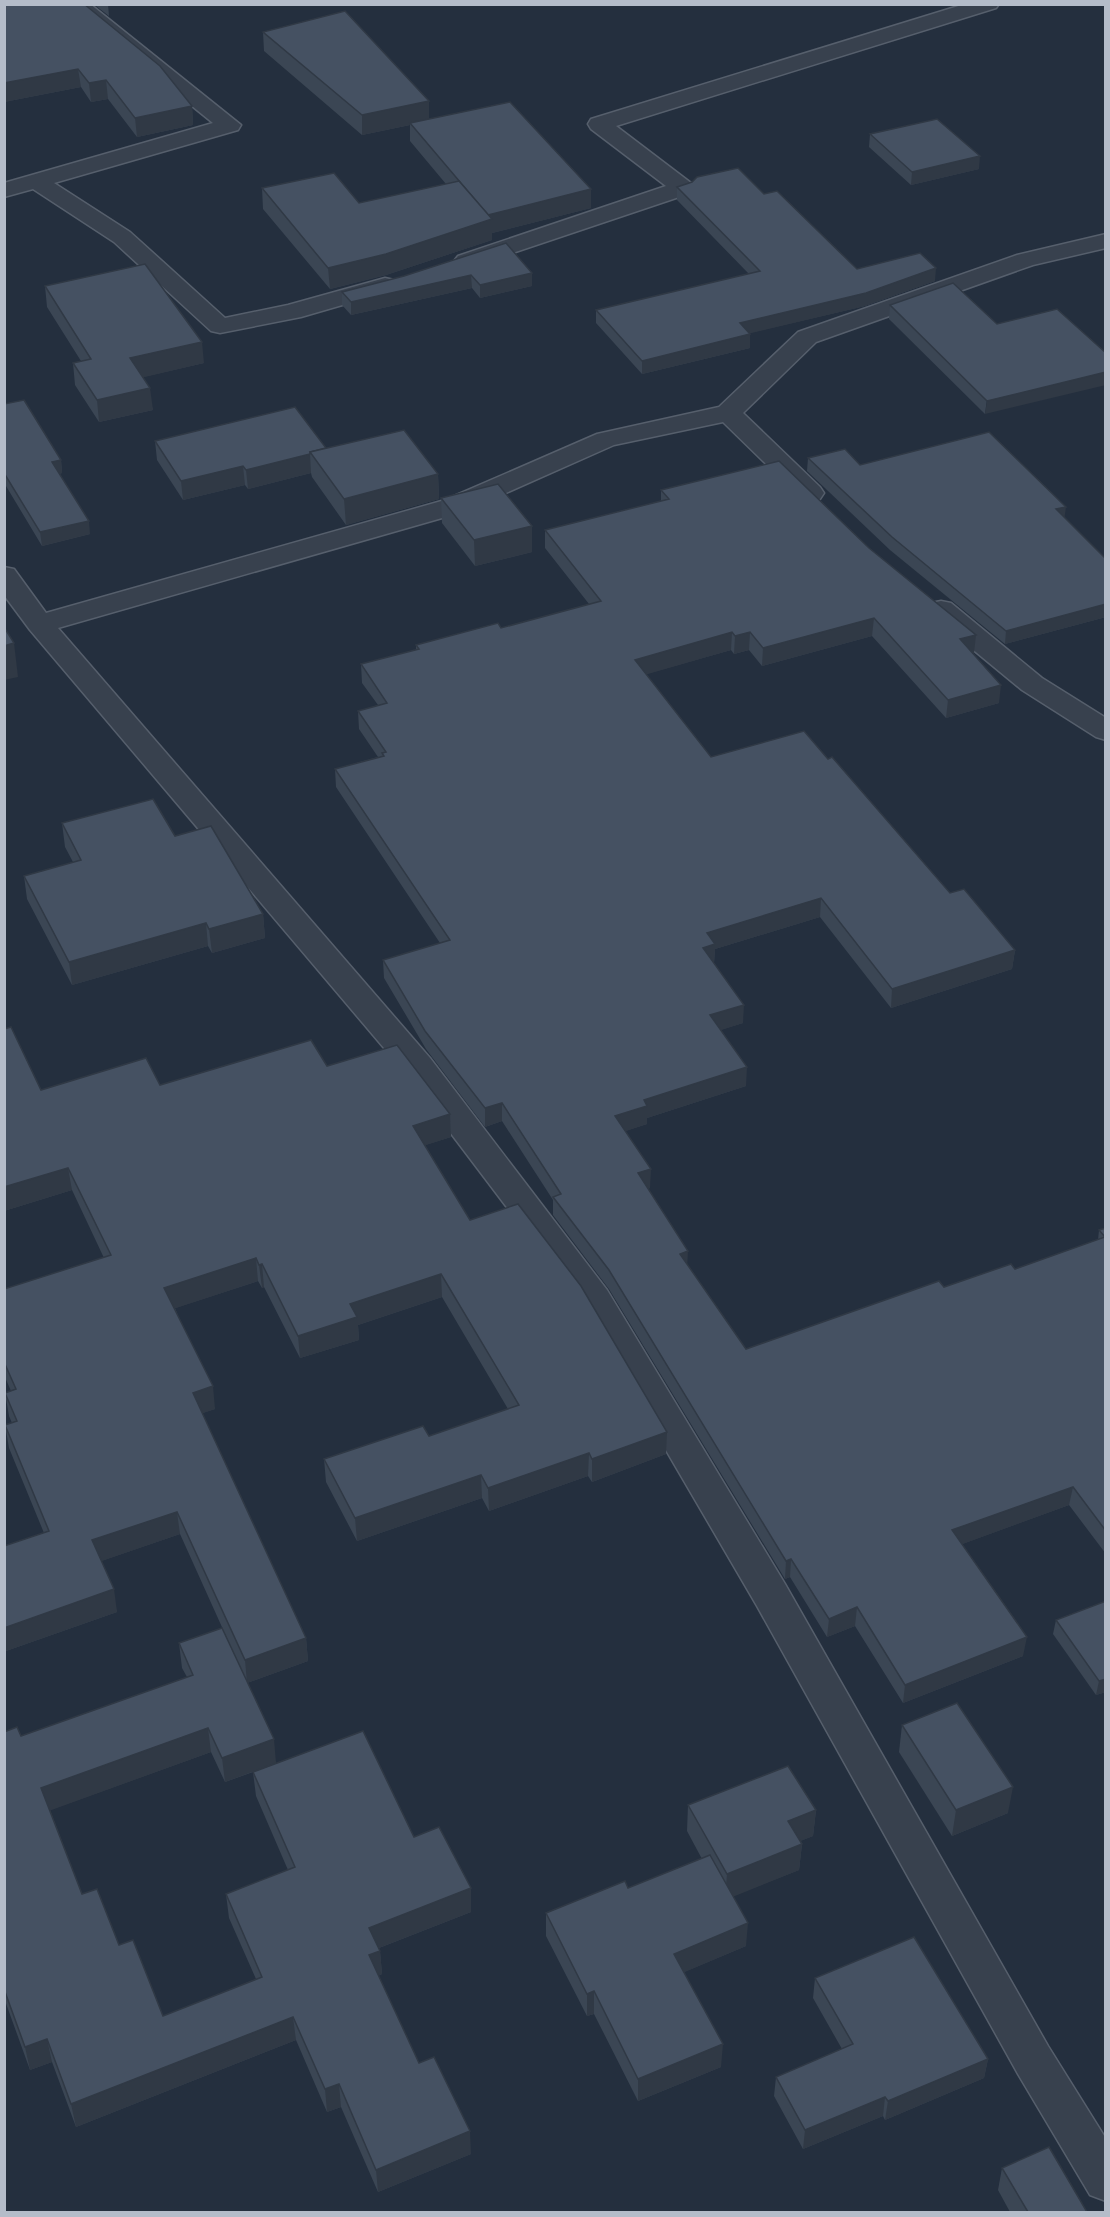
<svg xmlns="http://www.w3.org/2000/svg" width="1110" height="2217" viewBox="0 0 1110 2217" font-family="'Public Sans',sans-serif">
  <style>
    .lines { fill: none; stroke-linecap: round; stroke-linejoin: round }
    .minor-casing { stroke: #565f6c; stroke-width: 3 }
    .minor { fill: #38414e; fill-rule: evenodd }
    .wall { fill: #3b4654; fill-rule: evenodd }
    .shaded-wall { fill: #303945 }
    .building { fill: #455162; stroke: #303945; stroke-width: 1.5 }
  </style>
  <rect width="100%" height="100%" fill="#242f3e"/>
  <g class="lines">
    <defs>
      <g id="minor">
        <polygon points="66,4 90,4 241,125 238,130 54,183 130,232 225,318 288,305 385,278 394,280 397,285 394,290 301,317 220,333 211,331 114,242 33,189 4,197 4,183 213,123"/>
        <polygon points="965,4 999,4 996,8 616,126 691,183 695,188 691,193 474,266 458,266 454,261 458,256 666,186 591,129 588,124 591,119"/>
        <polygon points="1106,234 1106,248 1033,265 816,342 743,413 820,487 824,493 820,499 811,501 802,499 723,422 614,445 463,512 58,628 430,1058 607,1290 785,1584 1048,2046 1106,2139 1106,2201 1090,2195 1018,2074 757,1606 583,1308 406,1074 30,630 4,595 4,567 14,569 46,613 445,500 597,434 719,407 798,332 1017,255"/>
        <polygon points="941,601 951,603 1042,678 1106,718 1106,740 1096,737 1022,690 931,615 927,609 931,603"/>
      </g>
    </defs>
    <use href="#minor" class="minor-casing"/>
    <use href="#minor" class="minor"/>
  </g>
  <g class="wall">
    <polygon points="4,4 192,106 193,125 137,137 108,99 91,102 81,87 4,102"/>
    <polygon points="95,4 108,4 109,16 96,6"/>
    <polygon points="263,32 429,101 429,119 591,208 492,233 492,240 386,275 330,289 263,209 262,188 359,203 446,184 410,141 410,125 362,135 264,51"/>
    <polygon points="870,134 979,169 911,185 869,147"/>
    <polygon points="677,187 764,194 857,269 935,281 865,306 749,333 750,348 642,374 596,323 596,310 749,274 677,200"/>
    <polygon points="532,273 532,286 480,298 472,288 351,315 342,305 342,292 404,276"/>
    <polygon points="45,286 204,363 143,377 153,410 99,422 75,385 73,363 81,361 47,307"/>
    <polygon points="890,305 997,324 985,414 889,319"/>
    <polygon points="4,404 61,460 62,473 59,474 90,534 42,546 6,486 4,487"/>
    <polygon points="155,441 326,448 438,474 439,499 346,525 312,477 311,473 248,489 245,485 183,500 157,460"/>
    <polygon points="808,458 860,465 1064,517 1106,559 1106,617 1005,644 890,550 807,471"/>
    <polygon points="661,490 974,653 972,653 999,703 946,718 872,636 762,666 749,650 734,654 731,650 646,674 711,757 828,759 950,893 1015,950 1012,969 891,1008 820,917 715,949 714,963 743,1023 720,1030 746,1086 647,1118 647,1124 625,1131 650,1188 648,1189 687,1264 746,1349 944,1287 1015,1269 1098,1240 1099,1230 1106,1228 1106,1554 1069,1505 962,1544 1023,1656 903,1703 855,1626 827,1637 790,1577 785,1579 609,1289 553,1215 553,1200 502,1121 485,1127 426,1049 384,978 383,960 440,943 336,787 335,769 378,757 359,729 358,711 378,705 362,683 361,664 416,650 416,645 501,628 589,604 545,548 545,530 661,501"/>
    <polygon points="441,498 532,552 475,566 442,523"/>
    <polygon points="62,823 175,836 263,914 265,938 212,953 208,946 72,985 27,899 24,876 73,862 65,847"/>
    <path d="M 4,1029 L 41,1090 L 160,1085 L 327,1066 L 450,1114 L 451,1137 L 425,1145 L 470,1220 L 666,1454 L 592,1482 L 588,1476 L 489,1511 L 482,1498 L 357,1541 L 326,1482 L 324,1459 L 429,1436 L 508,1409 L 442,1297 L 358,1325 L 359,1340 L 300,1358 L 264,1287 L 262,1288 L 258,1281 L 175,1308 L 215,1409 L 202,1413 L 306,1638 L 308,1661 L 247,1683 L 276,1763 L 414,1837 L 471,1888 L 471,1912 L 379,1948 L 380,1951 L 382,1974 L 378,1976 L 419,2063 L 471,2154 L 378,2192 L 341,2107 L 327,2112 L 296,2040 L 76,2127 L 52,2062 L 30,2070 L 4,1998 L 4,1732 L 21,1736 L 187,1677 L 182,1668 L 179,1643 L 244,1676 L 180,1534 L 101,1561 L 117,1612 L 6,1651 L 4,1647 L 4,1546 L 44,1533 L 9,1448 L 5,1425 L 12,1423 L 9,1416 L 5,1393 L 11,1391 L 4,1375 L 4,1289 L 104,1258 L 72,1190 L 4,1211 ZM 211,1752 L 225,1782 L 253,1772 L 256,1796 L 288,1870 L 226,1894 L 229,1918 L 256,1979 L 163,2016 L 119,1945 L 82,1894 L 50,1810 Z"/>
    <polygon points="1106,1601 1106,1692 1096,1695 1053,1634 1056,1620"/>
    <polygon points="902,1725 1008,1813 952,1836 899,1752"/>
    <polygon points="688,1805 816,1810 813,1836 800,1841 802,1844 799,1870 733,1896 746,1946 684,1972 721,2067 638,2101 594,2014 587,2016 546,1936 546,1913 628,1888 702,1859 687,1831"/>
    <polygon points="815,1978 988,2059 984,2078 885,2120 883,2116 803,2149 774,2096 776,2077 842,2049 813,1998"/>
    <polygon points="1002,2168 1087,2212 1010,2212 998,2190"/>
  </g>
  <g class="shaded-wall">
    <polygon points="78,69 81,87 4,102 4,83"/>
    <polygon points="106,80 108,99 91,102 89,83"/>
    <polygon points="429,101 429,121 410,123 410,125 362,135 362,115"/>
    <polygon points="192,106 193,125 137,137 135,118"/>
    <polygon points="980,156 979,169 911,185 912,172"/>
    <polygon points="591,189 591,208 492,233 492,240 386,275 330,289 328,268 488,215"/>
    <polygon points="936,268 935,281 865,306 739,336 740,323"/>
    <polygon points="532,273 532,286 480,298 480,285"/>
    <polygon points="471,275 472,288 351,315 351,302"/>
    <polygon points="750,334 750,348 642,374 642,361"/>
    <polygon points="202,342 204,363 132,380 130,358"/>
    <polygon points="1106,372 1106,385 985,414 987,401"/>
    <polygon points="150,388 153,410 99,422 97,400"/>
    <polygon points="310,454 311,473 248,489 246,470"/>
    <polygon points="61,460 62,473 54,475 52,462"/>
    <polygon points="243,466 245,485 183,500 181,481"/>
    <polygon points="4,473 6,486 4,487"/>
    <polygon points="438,474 439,499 346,525 344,499"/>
    <polygon points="1066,507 1064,521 1056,509"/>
    <polygon points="89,521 90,534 42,546 40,532"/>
    <polygon points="532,526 532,552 475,566 474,540"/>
    <polygon points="1106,604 1106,617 1005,644 1006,631"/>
    <polygon points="874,618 872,636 762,666 763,648"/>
    <polygon points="732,632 731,650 634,678 635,660"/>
    <polygon points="750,632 749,650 734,654 735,636"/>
    <polygon points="976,635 974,653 958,657 960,639"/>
    <polygon points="14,643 18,677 4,680 4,646"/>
    <polygon points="1001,685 999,703 946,718 948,700"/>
    <polygon points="821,898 820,917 715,949 714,963 702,967 703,948 707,933"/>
    <polygon points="263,914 265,938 212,953 209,929"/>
    <polygon points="206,923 208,946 72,985 69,962"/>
    <polygon points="1015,950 1012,969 891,1008 892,989"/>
    <polygon points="744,1005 743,1023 709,1034 710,1015"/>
    <polygon points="747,1067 746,1086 647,1118 647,1124 614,1135 615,1116 644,1100"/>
    <polygon points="502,1103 502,1121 485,1127 485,1108"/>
    <polygon points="450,1114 451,1137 414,1149 413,1126"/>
    <polygon points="68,1168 72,1190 4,1211 4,1187"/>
    <polygon points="651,1169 650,1188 637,1192 638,1173"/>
    <polygon points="688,1251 687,1270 680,1254"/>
    <polygon points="256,1258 258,1281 167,1311 164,1288"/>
    <polygon points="262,1264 264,1287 262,1288 259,1265"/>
    <polygon points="441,1274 442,1297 358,1325 359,1340 300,1358 298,1336 350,1304"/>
    <polygon points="213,1386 215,1409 195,1416 193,1393"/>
    <polygon points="667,1432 666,1454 592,1482 592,1459"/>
    <polygon points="589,1453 588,1476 489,1511 488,1488"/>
    <polygon points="481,1475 482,1498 357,1541 355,1518"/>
    <polygon points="1073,1487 1069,1505 949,1549 952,1530"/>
    <polygon points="177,1512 180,1534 96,1563 92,1540"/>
    <polygon points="791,1559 790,1577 785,1579 786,1561"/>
    <polygon points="114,1589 117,1612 6,1651 4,1642 4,1628"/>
    <polygon points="857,1607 855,1626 827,1637 829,1619"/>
    <polygon points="1027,1637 1023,1656 903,1703 905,1685"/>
    <polygon points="306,1638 308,1661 247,1683 245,1660"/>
    <polygon points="1106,1679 1106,1692 1096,1695 1099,1681"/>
    <polygon points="208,1728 211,1752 46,1812 41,1788"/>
    <polygon points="274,1739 276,1763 225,1782 222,1758"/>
    <polygon points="1013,1787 1008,1813 952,1836 956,1810"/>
    <polygon points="816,1810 813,1836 786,1847 788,1821"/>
    <polygon points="802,1844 799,1870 725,1900 727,1874"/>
    <polygon points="471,1888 471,1912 371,1951 369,1928"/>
    <polygon points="748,1923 746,1946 673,1977 674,1954"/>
    <polygon points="380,1951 382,1974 371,1979 369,1955"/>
    <polygon points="594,1991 594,2014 587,2016 587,1994"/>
    <polygon points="293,2017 296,2040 76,2127 71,2104"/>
    <polygon points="47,2039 52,2062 30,2070 25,2047"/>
    <polygon points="723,2044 721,2067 638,2101 638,2079"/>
    <polygon points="988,2059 984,2078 885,2120 888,2101"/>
    <polygon points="339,2084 341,2107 327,2112 325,2089"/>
    <polygon points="885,2097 883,2116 803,2149 805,2130"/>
    <polygon points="470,2131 471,2154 378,2192 376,2170"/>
  </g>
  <g class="building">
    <polygon points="4,4 84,4 160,66 192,106 135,118 106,80 89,83 78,69 4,83"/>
    <polygon points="345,11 429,101 362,115 263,32"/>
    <polygon points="510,102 591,189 488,215 410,123"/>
    <polygon points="937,119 980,156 912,172 870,134"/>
    <polygon points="738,168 764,194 777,191 857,269 920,253 936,268 866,293 740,323 750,334 642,361 596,310 760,271 677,187 692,182 697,177"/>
    <polygon points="334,173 359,203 459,181 492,219 386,254 328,268 262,188"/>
    <polygon points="506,243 532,273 480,285 471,275 351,302 342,292 404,276"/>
    <polygon points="145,264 202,342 130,358 150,388 97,400 73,363 91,359 45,286"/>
    <polygon points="953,283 997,324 1057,309 1106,353 1106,372 987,401 890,305"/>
    <polygon points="24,400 61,460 52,462 89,521 40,532 4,473 4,404"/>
    <polygon points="295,407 326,448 310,452 310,454 246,470 243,466 181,481 155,441"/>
    <polygon points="404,430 438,474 344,499 310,452"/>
    <polygon points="989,432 1066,507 1056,509 1106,559 1106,604 1006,631 892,537 808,458 845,449 860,465"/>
    <polygon points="779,461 869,548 976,635 960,639 1001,685 948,700 874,618 763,648 750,632 735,636 732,632 635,660 711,757 804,731 828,759 832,757 950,893 964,889 1015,950 892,989 821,898 707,933 715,944 703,948 744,1005 710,1015 747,1067 644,1100 647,1106 615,1116 651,1169 638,1173 688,1251 680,1254 746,1349 939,1281 944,1287 1011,1264 1015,1269 1105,1237 1099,1230 1106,1228 1106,1531 1073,1487 952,1530 1027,1637 905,1685 857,1607 829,1619 791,1559 786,1561 609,1270 553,1197 561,1194 502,1103 485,1108 425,1031 383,960 450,940 335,769 384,756 382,753 386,752 358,711 387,703 361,664 419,649 416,645 498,623 501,628 601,601 545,530 669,499 661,490"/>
    <polygon points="498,484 532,526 474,540 441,498"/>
    <polygon points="4,627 14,643 4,646"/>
    <polygon points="153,799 175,836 211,826 263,914 209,929 206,923 69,962 24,876 81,860 62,823"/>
    <polygon points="11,1027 41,1090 146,1058 160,1085 311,1040 327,1066 397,1045 450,1114 413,1126 470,1220 518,1204 581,1286 667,1432 592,1459 589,1453 488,1488 481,1475 355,1518 324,1459 423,1426 429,1436 519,1405 441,1274 350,1304 357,1317 298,1336 262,1264 259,1265 256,1258 164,1288 213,1386 193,1393 306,1638 245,1660 177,1512 92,1540 114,1589 4,1628 4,1546 49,1531 5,1425 17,1421 5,1393 16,1389 4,1362 4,1289 111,1255 68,1168 4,1187 4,1029"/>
    <polygon points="1106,1601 1106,1679 1099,1681 1056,1620"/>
    <polygon points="222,1628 274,1739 222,1758 208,1728 41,1788 82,1894 97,1889 119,1945 133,1940 163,2016 262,1977 226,1894 295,1867 253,1772 363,1731 414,1837 439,1827 471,1888 369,1928 380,1951 369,1955 419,2063 434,2057 470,2131 376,2170 339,2084 325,2089 293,2017 71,2104 47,2039 25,2047 4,1989 4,1732 17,1727 21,1736 193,1675 179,1643"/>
    <polygon points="957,1703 1013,1787 956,1810 902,1725"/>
    <polygon points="788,1766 816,1810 788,1821 802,1844 727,1874 688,1805"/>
    <polygon points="710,1855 748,1923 674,1954 723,2044 638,2079 594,1991 587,1994 546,1913 625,1881 628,1888"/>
    <polygon points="914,1937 988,2059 888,2101 885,2097 805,2130 776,2077 853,2044 815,1978"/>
    <polygon points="1049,2147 1087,2212 1028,2212 1002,2168"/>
  </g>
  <rect width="1110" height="2217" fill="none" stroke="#b4bcc9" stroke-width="12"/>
</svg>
